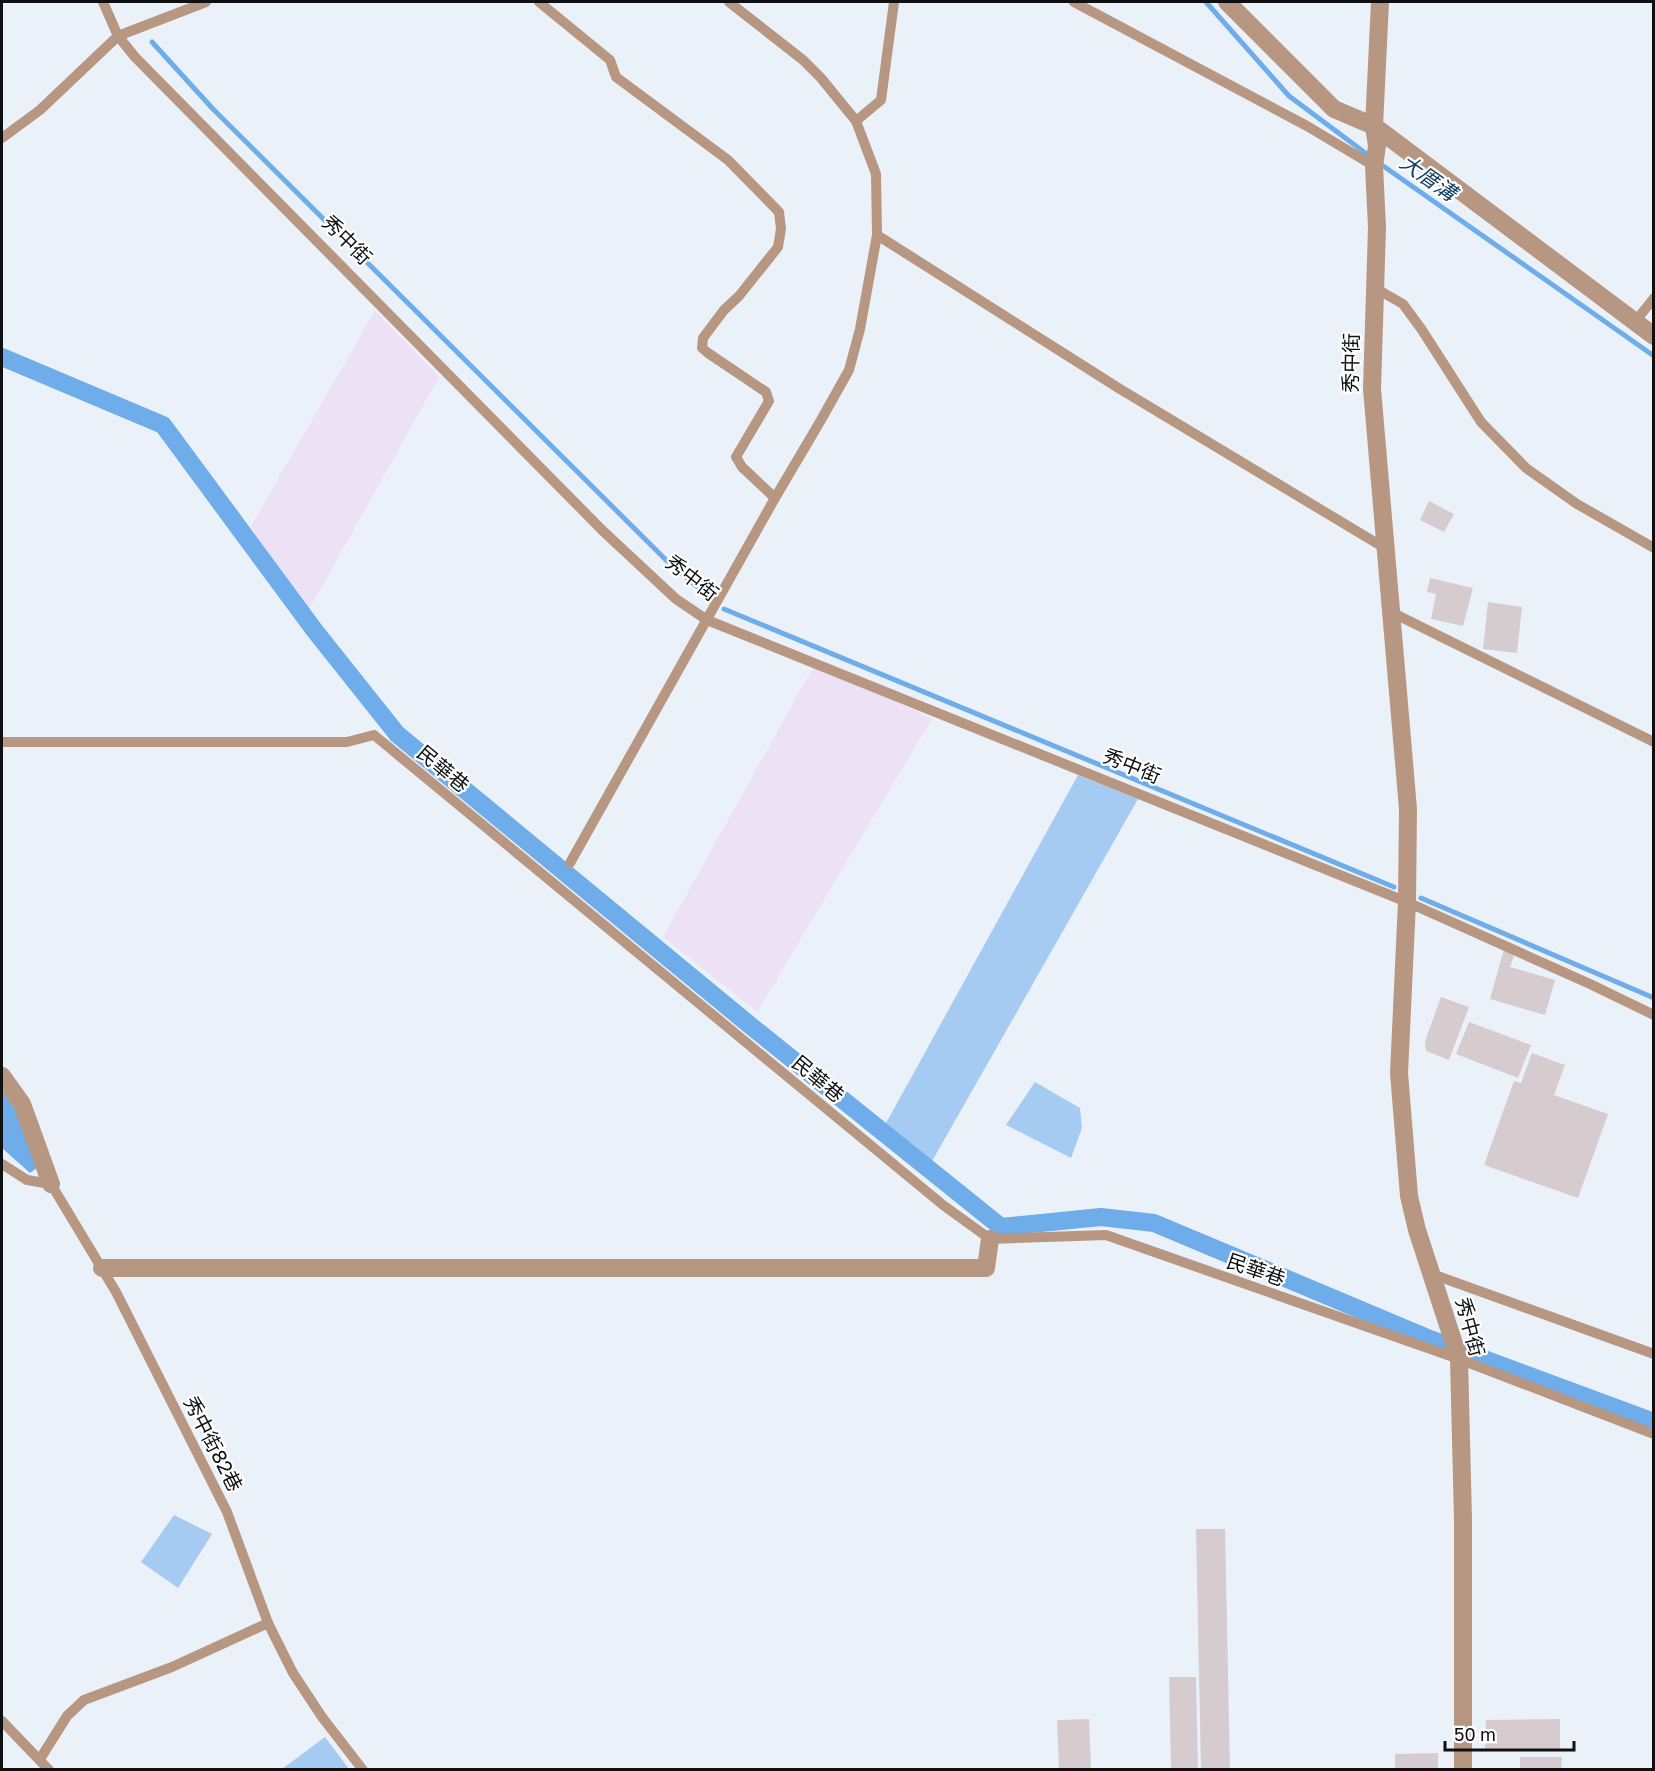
<svg xmlns="http://www.w3.org/2000/svg" width="1655" height="1771" viewBox="0 0 1655 1771" font-family="'Golos Text','Noto Sans TC',sans-serif">
  <style>
    .industrial { fill: #ede1f5 }
    .green { fill: #a5cbf3 }
    .water { fill: #6fadea }
    .lines { fill: none; stroke-linecap: round; stroke-linejoin: round }
    .stream { stroke: #6fadea; stroke-width: 5 }
    .canal { stroke: #6fadea; stroke-width: 18 }
    .building { fill: #d6cccf }
    .lane { stroke: #b89782; stroke-width: 10 }
    .street { stroke: #b89782; stroke-width: 18 }
    .labels { text-anchor: middle; stroke-width: 4.5; stroke-linejoin: round; paint-order: stroke }
    .street-label { font-size: 20px; fill: #0e1012; stroke: #fff }
    .water-label { font-size: 21px; font-style: italic; fill: #144068; stroke: #fff }
  </style>
  <rect width="100%" height="100%" fill="#eaf1f8"/>
  <g class="industrial">
    <polygon points="375,311 439,377 307,613 251,526"/>
    <polygon points="815,664 932,719 757,1012 663,937"/>
  </g>
  <g class="green">
    <polygon points="1078,775 1138,799 931,1163 885,1125"/>
    <polygon points="1035,1082 1080,1108 1082,1128 1071,1158 1006,1125"/>
    <polygon points="174,1515 212,1534 178,1588 141,1562"/>
    <polygon points="325,1737 349,1769 282,1769"/>
  </g>
  <polygon class="water" points="2,1091 16,1111 38,1167 30,1173 2,1148"/>
  <g class="lines">
    <g class="stream">
      <polyline points="1206,2 1289,96 1372,158"/>
      <polyline points="152,42 213,109 665,559 706,594"/>
      <polyline points="1379,163 1654,356"/>
      <polyline points="724,609 1394,887"/>
      <polyline points="1421,898 1654,998"/>
    </g>
    <polyline class="canal" points="2,357 163,425 315,631 397,734 746,1022 1001,1227 1101,1217 1154,1223 1430,1339 1654,1422"/>
  </g>
  <g class="building">
    <polygon points="1429,501 1454,514 1444,532 1420,520"/>
    <polygon points="1430,578 1473,588 1463,626 1431,619 1436,594 1427,592"/>
    <polygon points="1488,602 1522,607 1517,653 1483,649"/>
    <polygon points="1504,949 1515,953 1510,967 1555,980 1545,1015 1490,999"/>
    <polygon points="1441,997 1469,1007 1449,1060 1426,1051 1425,1041"/>
    <polygon points="1469,1022 1531,1045 1518,1078 1456,1054"/>
    <polygon points="1532,1053 1565,1065 1554,1095 1608,1114 1578,1198 1484,1165 1514,1081 1521,1083"/>
    <polygon points="1196,1529 1225,1529 1230,1770 1201,1770"/>
    <polygon points="1169,1677 1196,1677 1198,1770 1171,1770"/>
    <polygon points="1089,1719 1091,1770 1059,1770 1057,1720"/>
    <polygon points="1560,1719 1560,1751 1485,1751 1486,1720"/>
    <polygon points="1438,1753 1438,1770 1395,1770 1395,1754"/>
    <polygon points="1520,1757 1562,1757 1561,1770 1520,1770"/>
  </g>
  <g class="lines">
    <g class="lane">
      <polyline points="103,2 118,36 135,57 603,531 676,599 707,620 1407,902 1590,984 1654,1015"/>
      <polyline points="539,2 610,60 616,77 728,160 779,212 781,229 778,247 739,296 724,310 703,338 702,348 708,353 766,392 769,401 736,457 742,467 775,498"/>
      <polyline points="1074,2 1307,126 1374,166"/>
      <polyline points="856,121 881,100 894,2"/>
      <polyline points="2,138 40,110 118,36 206,2"/>
      <polyline points="877,235 1120,389 1383,547 1385,544"/>
      <polyline points="1375,288 1403,304 1422,330 1481,422 1526,468 1577,504 1654,548"/>
      <polyline points="1634,323 1654,298"/>
      <polyline points="1391,612 1654,742"/>
      <polyline points="2,742 347,742 374,735 943,1205 990,1239 1106,1235 1459,1359 1654,1434"/>
      <polyline points="570,863 775,498 821,420 849,370 860,329 877,235 876,174 856,121 821,78 803,60 729,2"/>
      <polyline points="2,1164 27,1180 51,1184 116,1292 227,1512 268,1623 293,1673 322,1717 363,1770"/>
      <polyline points="1432,1274 1654,1354"/>
      <polyline points="2,1721 49,1770"/>
      <polyline points="40,1759 67,1716 84,1700 172,1667 268,1623"/>
    </g>
    <g class="street">
      <polyline points="1227,2 1334,109 1374,126 1654,336"/>
      <polyline points="1380,2 1374,126 1377,146 1374,166 1377,227 1372,389 1408,809 1407,902 1399,1073 1409,1196 1417,1230 1459,1359 1463,1520 1463,1770"/>
      <polyline points="2,1076 22,1104 51,1184"/>
      <polyline points="102,1268 986,1268 990,1239"/>
    </g>
  </g>
  <g class="labels">
    <g class="street-label">
      <text transform="translate(347 240) rotate(45)" y="7">秀中街</text>
      <text transform="translate(1351 363) rotate(-89)" y="7">秀中街</text>
      <text transform="translate(692 578) rotate(38)" y="7">秀中街</text>
      <text transform="translate(1132 766) rotate(22)" y="7">秀中街</text>
      <text transform="translate(443 769) rotate(40)" y="7">民華巷</text>
      <text transform="translate(818 1079) rotate(40)" y="7">民華巷</text>
      <text transform="translate(1256 1270) rotate(19)" y="7">民華巷</text>
      <text transform="translate(1470 1327) rotate(75)" y="7">秀中街</text>
      <text transform="translate(213 1444) rotate(63)" y="7">秀中街82巷</text>
    </g>
    <g class="water-label">
      <text transform="translate(1428 178) rotate(35)" y="7">大厝溝</text>
    </g>
  </g>
  <rect width="1655" height="1771" fill="none" stroke="#0e1012" stroke-width="6"/>
  <path d="M1445 1741v9h129v-9" fill="none" stroke="#0e1012" stroke-width="3"/>
  <text x="1454" y="1741" font-size="18" fill="#0e1012" stroke="#ffffff" stroke-width="4.5" paint-order="stroke">50 m</text>
</svg>
